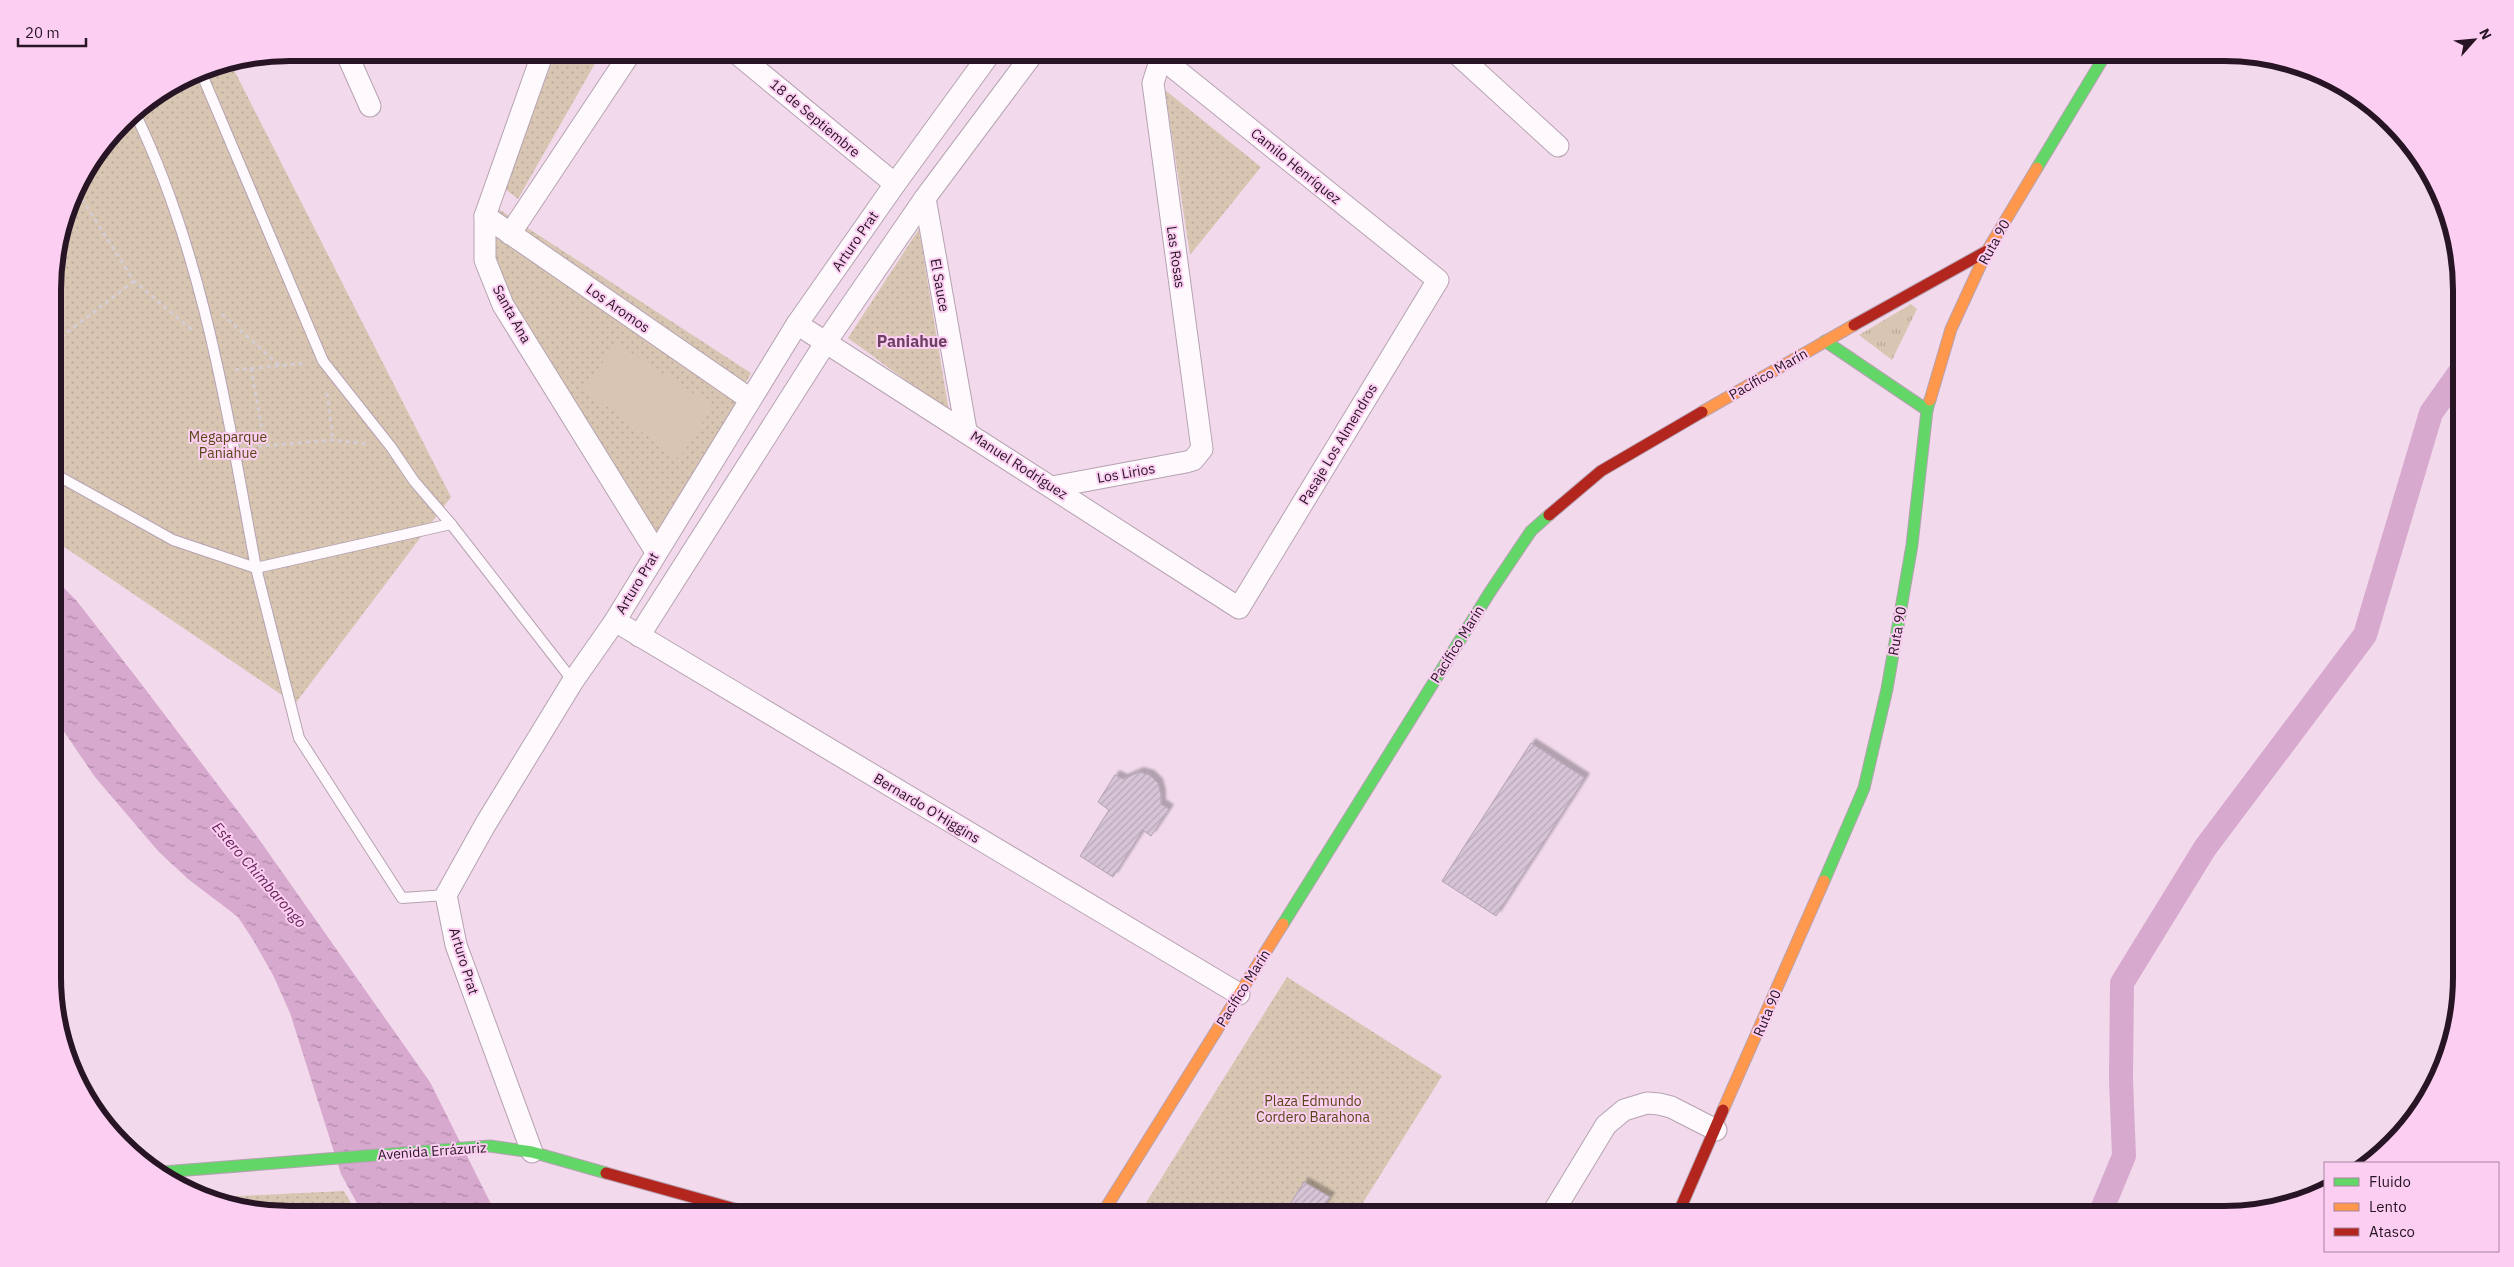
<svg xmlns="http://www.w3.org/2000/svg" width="2514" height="1267" viewBox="0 0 2514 1267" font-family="'IBM Plex Sans',sans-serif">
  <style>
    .grass { fill: url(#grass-tufts) }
    .park { fill: url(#park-dots) }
    .pitch { fill: #d8c6b3 }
    .water { fill: url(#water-ripples) }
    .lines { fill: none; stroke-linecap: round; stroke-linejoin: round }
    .canal { stroke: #d7a9ce; stroke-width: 24 }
    .building { fill: url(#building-hatch); stroke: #b3a1b3; filter: url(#shadow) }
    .lane-casing { stroke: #b6a2b2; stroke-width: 12 }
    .street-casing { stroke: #b6a2b2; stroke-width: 23 }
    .fast-casing { stroke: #b6a2b2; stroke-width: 13 }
    .slow-casing { stroke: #b6a2b2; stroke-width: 13 }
    .jam-casing { stroke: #b6a2b2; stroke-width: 13 }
    .path { stroke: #d5cdd3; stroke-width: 3; stroke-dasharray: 4 4; stroke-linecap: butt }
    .lane { stroke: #fdf9fc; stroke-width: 10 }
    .street { stroke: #fdf9fc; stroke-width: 21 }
    .fast { stroke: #63d668; stroke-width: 11 }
    .slow { stroke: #ff974d; stroke-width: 11 }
    .jam { stroke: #b3261e; stroke-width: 11 }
    .labels { text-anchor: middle; stroke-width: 4; stroke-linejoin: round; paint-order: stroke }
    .street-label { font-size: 14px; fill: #271424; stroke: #fccff2 }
    .park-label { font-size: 14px; fill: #564814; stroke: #fccff2 }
    .water-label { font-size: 15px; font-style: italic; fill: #601e56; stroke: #fccff2 }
    .quarter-label { font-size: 16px; font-weight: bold; fill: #6f4066; stroke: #fccff2 }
    .rim { fill: none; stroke: #271424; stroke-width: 6 }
  </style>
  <defs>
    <pattern id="grass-tufts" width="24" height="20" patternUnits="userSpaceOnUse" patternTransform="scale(1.25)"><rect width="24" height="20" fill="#d8c6b3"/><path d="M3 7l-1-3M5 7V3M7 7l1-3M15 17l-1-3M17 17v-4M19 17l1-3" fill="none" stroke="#b9a99a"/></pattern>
    <pattern id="park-dots" width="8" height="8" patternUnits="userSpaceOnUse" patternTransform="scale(1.25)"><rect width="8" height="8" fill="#d8c6b3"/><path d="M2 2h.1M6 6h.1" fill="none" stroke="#b9a99a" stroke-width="1.8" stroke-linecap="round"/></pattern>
    <pattern id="water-ripples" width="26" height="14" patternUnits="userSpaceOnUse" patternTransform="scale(1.25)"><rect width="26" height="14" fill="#d7a9ce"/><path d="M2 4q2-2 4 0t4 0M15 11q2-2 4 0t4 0" fill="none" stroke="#ae88a7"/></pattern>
    <pattern id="building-hatch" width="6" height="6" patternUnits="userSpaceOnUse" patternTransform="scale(1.25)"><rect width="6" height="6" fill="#d6c4d7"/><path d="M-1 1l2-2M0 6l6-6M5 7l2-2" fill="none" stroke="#b8a8b8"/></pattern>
    <filter id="shadow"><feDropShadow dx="4.5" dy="-4.5" stdDeviation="1" flood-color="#0004"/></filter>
  </defs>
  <rect width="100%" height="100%" fill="#f2daec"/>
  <polygon class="grass" points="1911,304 1917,309 1892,360 1859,335"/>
  <g class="park">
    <polygon points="555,53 601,53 518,199 505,189"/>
    <polygon points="231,64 451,497 295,704 54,540 53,274 77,185 133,112 199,70"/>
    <polygon points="1165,90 1261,167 1190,255"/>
    <polygon points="483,199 751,373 656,552 503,305"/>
    <polygon points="919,229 949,412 848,338"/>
    <polygon points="1287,977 1442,1076 1356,1214 1139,1214"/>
    <polygon points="344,1191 357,1214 290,1214 216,1197"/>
  </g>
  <polygon class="pitch" points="616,343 713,406 679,459 584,390"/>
  <polygon class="water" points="54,578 76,600 136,677 256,835 430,1082 496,1214 363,1214 341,1174 290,1013 273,975 253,940 238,917 188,879 158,851 95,777 54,717"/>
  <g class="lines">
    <polyline class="canal" points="2100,1214 2124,1156 2121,1079 2122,983 2205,848 2365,635 2431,413 2460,372"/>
  </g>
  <g class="building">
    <polygon points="2310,72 2329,77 2342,88 2309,75"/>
    <polygon points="1531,743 1585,778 1496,916 1442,881"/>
    <polygon points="1139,772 1150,775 1158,783 1161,794 1161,804 1169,809 1151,836 1143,830 1113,877 1080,856 1109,810 1098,802 1115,775 1123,779"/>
    <polygon points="1304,1182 1330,1197 1319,1214 1284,1214"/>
  </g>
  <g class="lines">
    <defs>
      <g id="lane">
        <polyline points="200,70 323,361 391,447 414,481 451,524 573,681"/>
        <path d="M 53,473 L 173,540 L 256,568 C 227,413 204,255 134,111"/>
        <polyline points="446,895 402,898 299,738 256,568 451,524"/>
      </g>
      <g id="street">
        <polyline points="346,52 370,106"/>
        <polyline points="543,52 485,216 485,260 503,305 656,552"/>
        <polyline points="735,52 895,184"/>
        <polyline points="1455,52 1558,146"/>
        <polyline points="925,198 966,430"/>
        <polyline points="485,216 750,399"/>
        <polyline points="510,234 631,52"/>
        <polyline points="797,324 1239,608 1438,280 1154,52"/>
        <polyline points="1052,487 1186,462 1193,460 1202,449 1153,83 1161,58"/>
        <polyline points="615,621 1239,994"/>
        <polyline points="639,636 826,342 925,198 1034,52"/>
        <polyline points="532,1152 456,945 446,895 485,825 573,681 615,621 797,324 895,184 991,52"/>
        <polyline points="1552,1214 1606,1125 1624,1110 1647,1103 1659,1104 1671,1107 1716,1130"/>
      </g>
      <g id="fast">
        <polyline points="2037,168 2107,52"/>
        <polyline points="1825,341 1927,410"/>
        <polyline points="1824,881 1864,788 1887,689 1912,545 1927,410 1930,400"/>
        <polyline points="1283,924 1490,592 1531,531 1549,515"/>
        <polyline points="163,1172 490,1146 532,1152 606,1173"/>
      </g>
      <g id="slow">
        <polyline points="1930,400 1951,329 1987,251 2037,168"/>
        <polyline points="1702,412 1854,325"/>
        <polyline points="1723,1110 1824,881"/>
        <polyline points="1102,1214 1283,924"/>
      </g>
      <g id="jam">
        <polyline points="1854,325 1987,251"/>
        <polyline points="1549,515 1601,471 1702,412"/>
        <polyline points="606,1173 753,1214"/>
        <polyline points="1678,1214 1723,1110"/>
      </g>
    </defs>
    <use href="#lane" class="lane-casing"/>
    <use href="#street" class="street-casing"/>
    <use href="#fast" class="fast-casing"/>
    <use href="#slow" class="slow-casing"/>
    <use href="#jam" class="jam-casing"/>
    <g class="path">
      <polyline points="74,196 84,202 134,281 192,330"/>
      <polyline points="222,314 279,365"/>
      <polyline points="53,339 64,335 134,281"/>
      <polyline points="251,368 265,446"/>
      <polyline points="235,370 306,363"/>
      <polyline points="327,393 333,440"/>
      <polyline points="250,447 333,440 368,444"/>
    </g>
    <use href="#lane" class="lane"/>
    <use href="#street" class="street"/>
    <use href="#fast" class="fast"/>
    <use href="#slow" class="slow"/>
    <use href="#jam" class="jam"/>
  </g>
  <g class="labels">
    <g class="street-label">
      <text transform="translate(815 118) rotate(40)" y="5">18 de Septiembre</text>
      <text transform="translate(1296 166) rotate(39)" y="5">Camilo Henríquez</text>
      <text transform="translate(855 241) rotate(-55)" y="5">Arturo Prat</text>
      <text transform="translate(1994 242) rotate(-61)" y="5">Ruta 90</text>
      <text transform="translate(1176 257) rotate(82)" y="5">Las Rosas</text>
      <text transform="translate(940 285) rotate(80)" y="5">El Sauce</text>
      <text transform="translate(618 308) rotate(35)" y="5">Los Aromos</text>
      <text transform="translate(512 314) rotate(61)" y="5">Santa Ana</text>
      <text transform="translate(1768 374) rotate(-30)" y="5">Pacífico Marín</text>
      <text transform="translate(1338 444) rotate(-59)" y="5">Pasaje Los Almendros</text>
      <text transform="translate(1019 465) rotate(33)" y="5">Manuel Rodríguez</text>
      <text transform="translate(1126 473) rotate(-10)" y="5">Los Lirios</text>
      <text transform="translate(637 583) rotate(-59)" y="5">Arturo Prat</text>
      <text transform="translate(1897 631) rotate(-80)" y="5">Ruta 90</text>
      <text transform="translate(1457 644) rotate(-58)" y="5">Pacífico Marín</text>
      <text transform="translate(927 808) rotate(31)" y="5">Bernardo O'Higgins</text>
      <text transform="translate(464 961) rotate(73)" y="5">Arturo Prat</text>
      <text transform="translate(1243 988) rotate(-58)" y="5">Pacífico Marín</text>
      <text transform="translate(1767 1013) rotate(-67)" y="5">Ruta 90</text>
      <text transform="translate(432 1151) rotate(-4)" y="5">Avenida Errázuriz</text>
    </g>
    <g class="park-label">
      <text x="228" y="442">Megaparque<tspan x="228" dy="16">Paniahue</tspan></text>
      <text x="1313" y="1106">Plaza Edmundo<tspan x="1313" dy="16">Cordero Barahona</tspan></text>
    </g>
    <g class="water-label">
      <text transform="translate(259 875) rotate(49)" y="5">Estero Chimbarongo</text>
    </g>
    <g class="quarter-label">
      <text x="912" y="347">Paniahue</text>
    </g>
  </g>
  <path d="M0 0H2514V1267H0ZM290 61H2224A229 229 0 0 1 2453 290V977A229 229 0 0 1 2224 1206H290A229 229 0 0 1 61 977V290A229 229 0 0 1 290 61Z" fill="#fccff2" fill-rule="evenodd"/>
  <path class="rim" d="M290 61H2224A229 229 0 0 1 2453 290V977A229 229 0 0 1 2224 1206H290A229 229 0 0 1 61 977V290A229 229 0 0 1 290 61Z"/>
  <rect x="2324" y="1162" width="175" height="90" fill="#fccff2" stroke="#a784a0"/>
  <rect x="2334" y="1178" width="25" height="8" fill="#63d668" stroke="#a784a0"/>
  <text x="2369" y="1187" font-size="15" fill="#271424">Fluido</text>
  <rect x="2334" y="1203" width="25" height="8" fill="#ff974d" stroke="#a784a0"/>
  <text x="2369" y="1212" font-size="15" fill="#271424">Lento</text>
  <rect x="2334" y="1228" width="25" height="8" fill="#b3261e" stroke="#a784a0"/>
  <text x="2369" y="1237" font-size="15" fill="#271424">Atasco</text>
  <g transform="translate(2474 40) rotate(63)" stroke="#fccff2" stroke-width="4" paint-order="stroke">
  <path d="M0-4L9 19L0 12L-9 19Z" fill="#271424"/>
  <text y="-8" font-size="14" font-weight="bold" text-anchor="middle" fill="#271424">N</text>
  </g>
  <path d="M18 38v8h68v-8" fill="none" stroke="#271424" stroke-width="2.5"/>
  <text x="25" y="38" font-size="15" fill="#271424" stroke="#fccff2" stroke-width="4" paint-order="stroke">20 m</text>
</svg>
